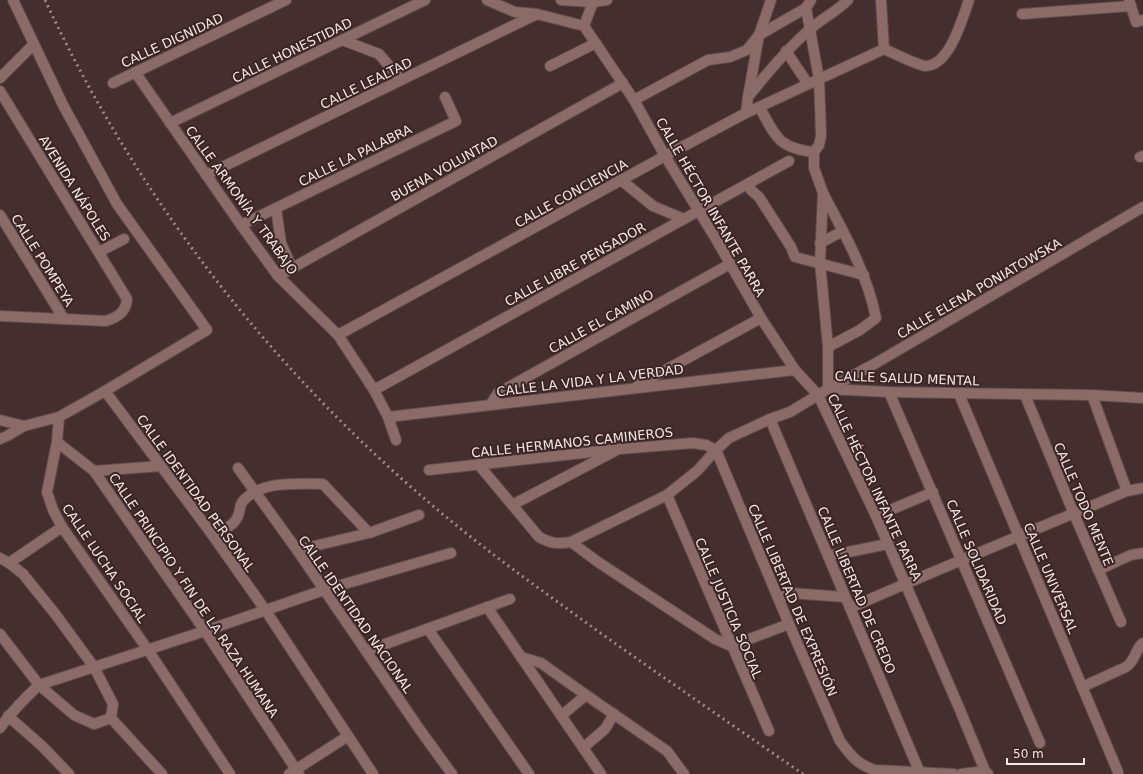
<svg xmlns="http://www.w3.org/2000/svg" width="1143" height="774" viewBox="0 0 1143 774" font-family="'DejaVu Sans',sans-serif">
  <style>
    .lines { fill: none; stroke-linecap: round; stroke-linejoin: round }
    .minor-casing { stroke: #604c4b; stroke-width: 12 }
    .minor { stroke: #8b6b68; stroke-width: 10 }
    .rail { stroke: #9c8a89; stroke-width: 3; stroke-dasharray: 2 4; stroke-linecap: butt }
    .labels { text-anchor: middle; stroke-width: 4; stroke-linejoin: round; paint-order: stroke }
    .street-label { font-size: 13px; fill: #f4e6e4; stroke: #3a2524 }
  </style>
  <rect width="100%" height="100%" fill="#442f2e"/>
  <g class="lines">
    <defs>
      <g id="minor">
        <polyline points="487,0 515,12 537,14 584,26"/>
        <polyline points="561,0 593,2 607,0"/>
        <polyline points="881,0 884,49"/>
        <polyline points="1129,0 1136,22 1143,20"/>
        <polyline points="806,8 819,79 820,105 821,136 819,145 814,152 814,168 823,193 820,262 828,347 828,389 876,363 1143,207"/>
        <polyline points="1022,14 1131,6"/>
        <polyline points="584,26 634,100 665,156 716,239 761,318 795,370 818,395 876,516 960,710 985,771 988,774"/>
        <polyline points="584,26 593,2"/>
        <polyline points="342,40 379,54 401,80"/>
        <polyline points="786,51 808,84"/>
        <polyline points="550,66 596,43"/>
        <polyline points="135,72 241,225 278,276 338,335 374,390 388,417 396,440"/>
        <polyline points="0,78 33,45"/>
        <polyline points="113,83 286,0"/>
        <path d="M 0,91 L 127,299 C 126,312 118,317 106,321 L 0,316"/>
        <path d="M 748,97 C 767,73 786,50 809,30 C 821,19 836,12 848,0"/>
        <polyline points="634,100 708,60 730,57 747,50 759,35 806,8 811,0"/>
        <path d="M 760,108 C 776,137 778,148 814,152"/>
        <polyline points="746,113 748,97 759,35 771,0"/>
        <polyline points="170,123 425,0"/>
        <polyline points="1140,157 1143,156"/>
        <polyline points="206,175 537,14"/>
        <polyline points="621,180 653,206 684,219"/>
        <polyline points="748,184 751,190 759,197 791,247 795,257 864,275"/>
        <path d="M 823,193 C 844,233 867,273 876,318 L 860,330 L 828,347"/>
        <polyline points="276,208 281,243 292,268"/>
        <polyline points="0,215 64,319"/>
        <polyline points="241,225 456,121 445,97"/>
        <polyline points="820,243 843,231"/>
        <polyline points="99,252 124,239"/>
        <polyline points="278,276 623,83"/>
        <path d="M 338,335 L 665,156 L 746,113 L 884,49 C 893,53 917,65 925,66 C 950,66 962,19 969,0"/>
        <polyline points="638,385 761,318"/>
        <polyline points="374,390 789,161"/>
        <polyline points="105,391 211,533 266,611 373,774"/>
        <polyline points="889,392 1040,743"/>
        <polyline points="959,394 1118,772"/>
        <polyline points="1025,395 1074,514 1121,622"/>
        <polyline points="1092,395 1127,491"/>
        <polyline points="490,405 498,393 730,264"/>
        <polyline points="59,417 57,442 47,492 53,510 62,527 148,650 230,774"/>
        <path d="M 388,417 C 523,402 659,385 795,370"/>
        <polyline points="770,419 920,773"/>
        <polyline points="0,420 24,426 59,417 105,391 207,330 117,204 63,105 13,0"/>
        <polyline points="0,439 7,436 24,426"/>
        <polyline points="57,442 94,471 205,631 299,774"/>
        <path d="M 478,464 L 539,537 C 552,544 558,544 571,542 L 667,495 L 697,471 L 716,450 L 729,438 L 770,419 L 790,412 L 828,389 L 889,392 L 1092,395 L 1143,398"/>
        <polyline points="238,468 297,550 420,730 452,774"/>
        <path d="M 429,470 L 620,449 L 693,443 L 706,445 L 716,450 L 789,624 L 840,741 C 851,756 858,765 875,770 L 954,774"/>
        <polyline points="94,471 161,466"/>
        <polyline points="667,495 769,731"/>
        <polyline points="512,505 615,451"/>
        <polyline points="876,516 933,492"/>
        <path d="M 211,533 C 224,529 235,527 239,513 C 240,509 240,504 243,501 C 262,480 297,484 323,484 L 369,533"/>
        <polyline points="571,542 598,562 715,639 731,646 789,624"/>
        <polyline points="297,550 369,533 419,515"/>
        <polyline points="828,556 888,544"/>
        <polyline points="0,558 9,563 23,574 56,615 94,667 113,704 111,718"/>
        <polyline points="9,563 62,527"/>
        <polyline points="1098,570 1131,555 1143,553"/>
        <polyline points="779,599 790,593 845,597"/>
        <polyline points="487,607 601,774"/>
        <path d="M 850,608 C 942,567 1035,530 1127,491 L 1143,488"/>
        <polyline points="428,629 529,774"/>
        <polyline points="0,634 39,685 74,715 94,724 111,718"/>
        <polyline points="366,651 510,599"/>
        <polyline points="521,657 541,663 586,695 667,751 684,774"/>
        <path d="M 1082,687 L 1126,667 C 1137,659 1135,648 1143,643"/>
        <polyline points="8,716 42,746 69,774"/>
        <polyline points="561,716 586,695"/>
        <polyline points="111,718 162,774"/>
        <path d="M 0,728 C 11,712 24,699 39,685 L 205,631 L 324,590 L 451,553"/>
        <polyline points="583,748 605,729 614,714"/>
        <polyline points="289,774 348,736"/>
        <polyline points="961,774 985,771"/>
      </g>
    </defs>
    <use href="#minor" class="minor-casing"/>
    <use href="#minor" class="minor"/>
    <path class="rail" d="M 45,0 C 138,200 275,375 445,516 C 494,557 547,594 599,632 C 667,680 735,727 803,774"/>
  </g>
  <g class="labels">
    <g class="street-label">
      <text transform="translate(172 40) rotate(-25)" y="5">CALLE DIGNIDAD</text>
      <text transform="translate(292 50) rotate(-26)" y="5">CALLE HONESTIDAD</text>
      <text transform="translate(366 83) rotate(-26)" y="5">CALLE LEALTAD</text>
      <text transform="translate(355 155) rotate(-26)" y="5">CALLE LA PALABRA</text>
      <text transform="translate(444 168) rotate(-29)" y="5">BUENA VOLUNTAD</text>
      <text transform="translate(75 188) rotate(58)" y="5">AVENIDA NÁPOLES</text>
      <text transform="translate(571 193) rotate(-29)" y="5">CALLE CONCIENCIA</text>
      <text transform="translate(242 200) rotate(54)" y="5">CALLE ARMONÍA Y TRABAJO</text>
      <text transform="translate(711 207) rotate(60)" y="5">CALLE HÉCTOR INFANTE PARRA</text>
      <text transform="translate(43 260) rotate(58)" y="5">CALLE POMPEYA</text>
      <text transform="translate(575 264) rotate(-29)" y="5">CALLE LIBRE PENSADOR</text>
      <text transform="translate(979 288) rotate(-30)" y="5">CALLE ELENA PONIATOWSKA</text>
      <text transform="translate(601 321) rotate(-29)" y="5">CALLE EL CAMINO</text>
      <text transform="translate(907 378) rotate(2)" y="5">CALLE SALUD MENTAL</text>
      <text transform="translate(590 380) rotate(-7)" y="5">CALLE LA VIDA Y LA VERDAD</text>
      <text transform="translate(572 442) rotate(-6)" y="5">CALLE HERMANOS CAMINEROS</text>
      <text transform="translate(875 487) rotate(65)" y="5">CALLE HÉCTOR INFANTE PARRA</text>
      <text transform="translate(196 493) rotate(54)" y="5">CALLE IDENTIDAD PERSONAL</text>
      <text transform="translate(1084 504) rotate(67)" y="5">CALLE TODO MENTE</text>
      <text transform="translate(977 562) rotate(67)" y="5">CALLE SOLIDARIDAD</text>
      <text transform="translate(105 563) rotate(56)" y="5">CALLE LUCHA SOCIAL</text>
      <text transform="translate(1051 578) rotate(67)" y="5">CALLE UNIVERSAL</text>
      <text transform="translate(857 590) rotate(67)" y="5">CALLE LIBERTAD DE CREDO</text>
      <text transform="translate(194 595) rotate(56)" y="5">CALLE PRINCIPIO Y FIN DE LA RAZA HUMANA</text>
      <text transform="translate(793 600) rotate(67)" y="5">CALLE LIBERTAD DE EXPRESIÓN</text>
      <text transform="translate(729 608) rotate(67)" y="5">CALLE JUSTICIA SOCIAL</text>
      <text transform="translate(356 614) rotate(55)" y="5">CALLE IDENTIDAD NACIONAL</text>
    </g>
  </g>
  <path d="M1007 758v6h77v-6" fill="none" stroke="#f4e6e4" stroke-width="2"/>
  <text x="1013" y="758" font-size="12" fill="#f4e6e4" stroke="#3a2524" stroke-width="3" paint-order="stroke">50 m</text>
</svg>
